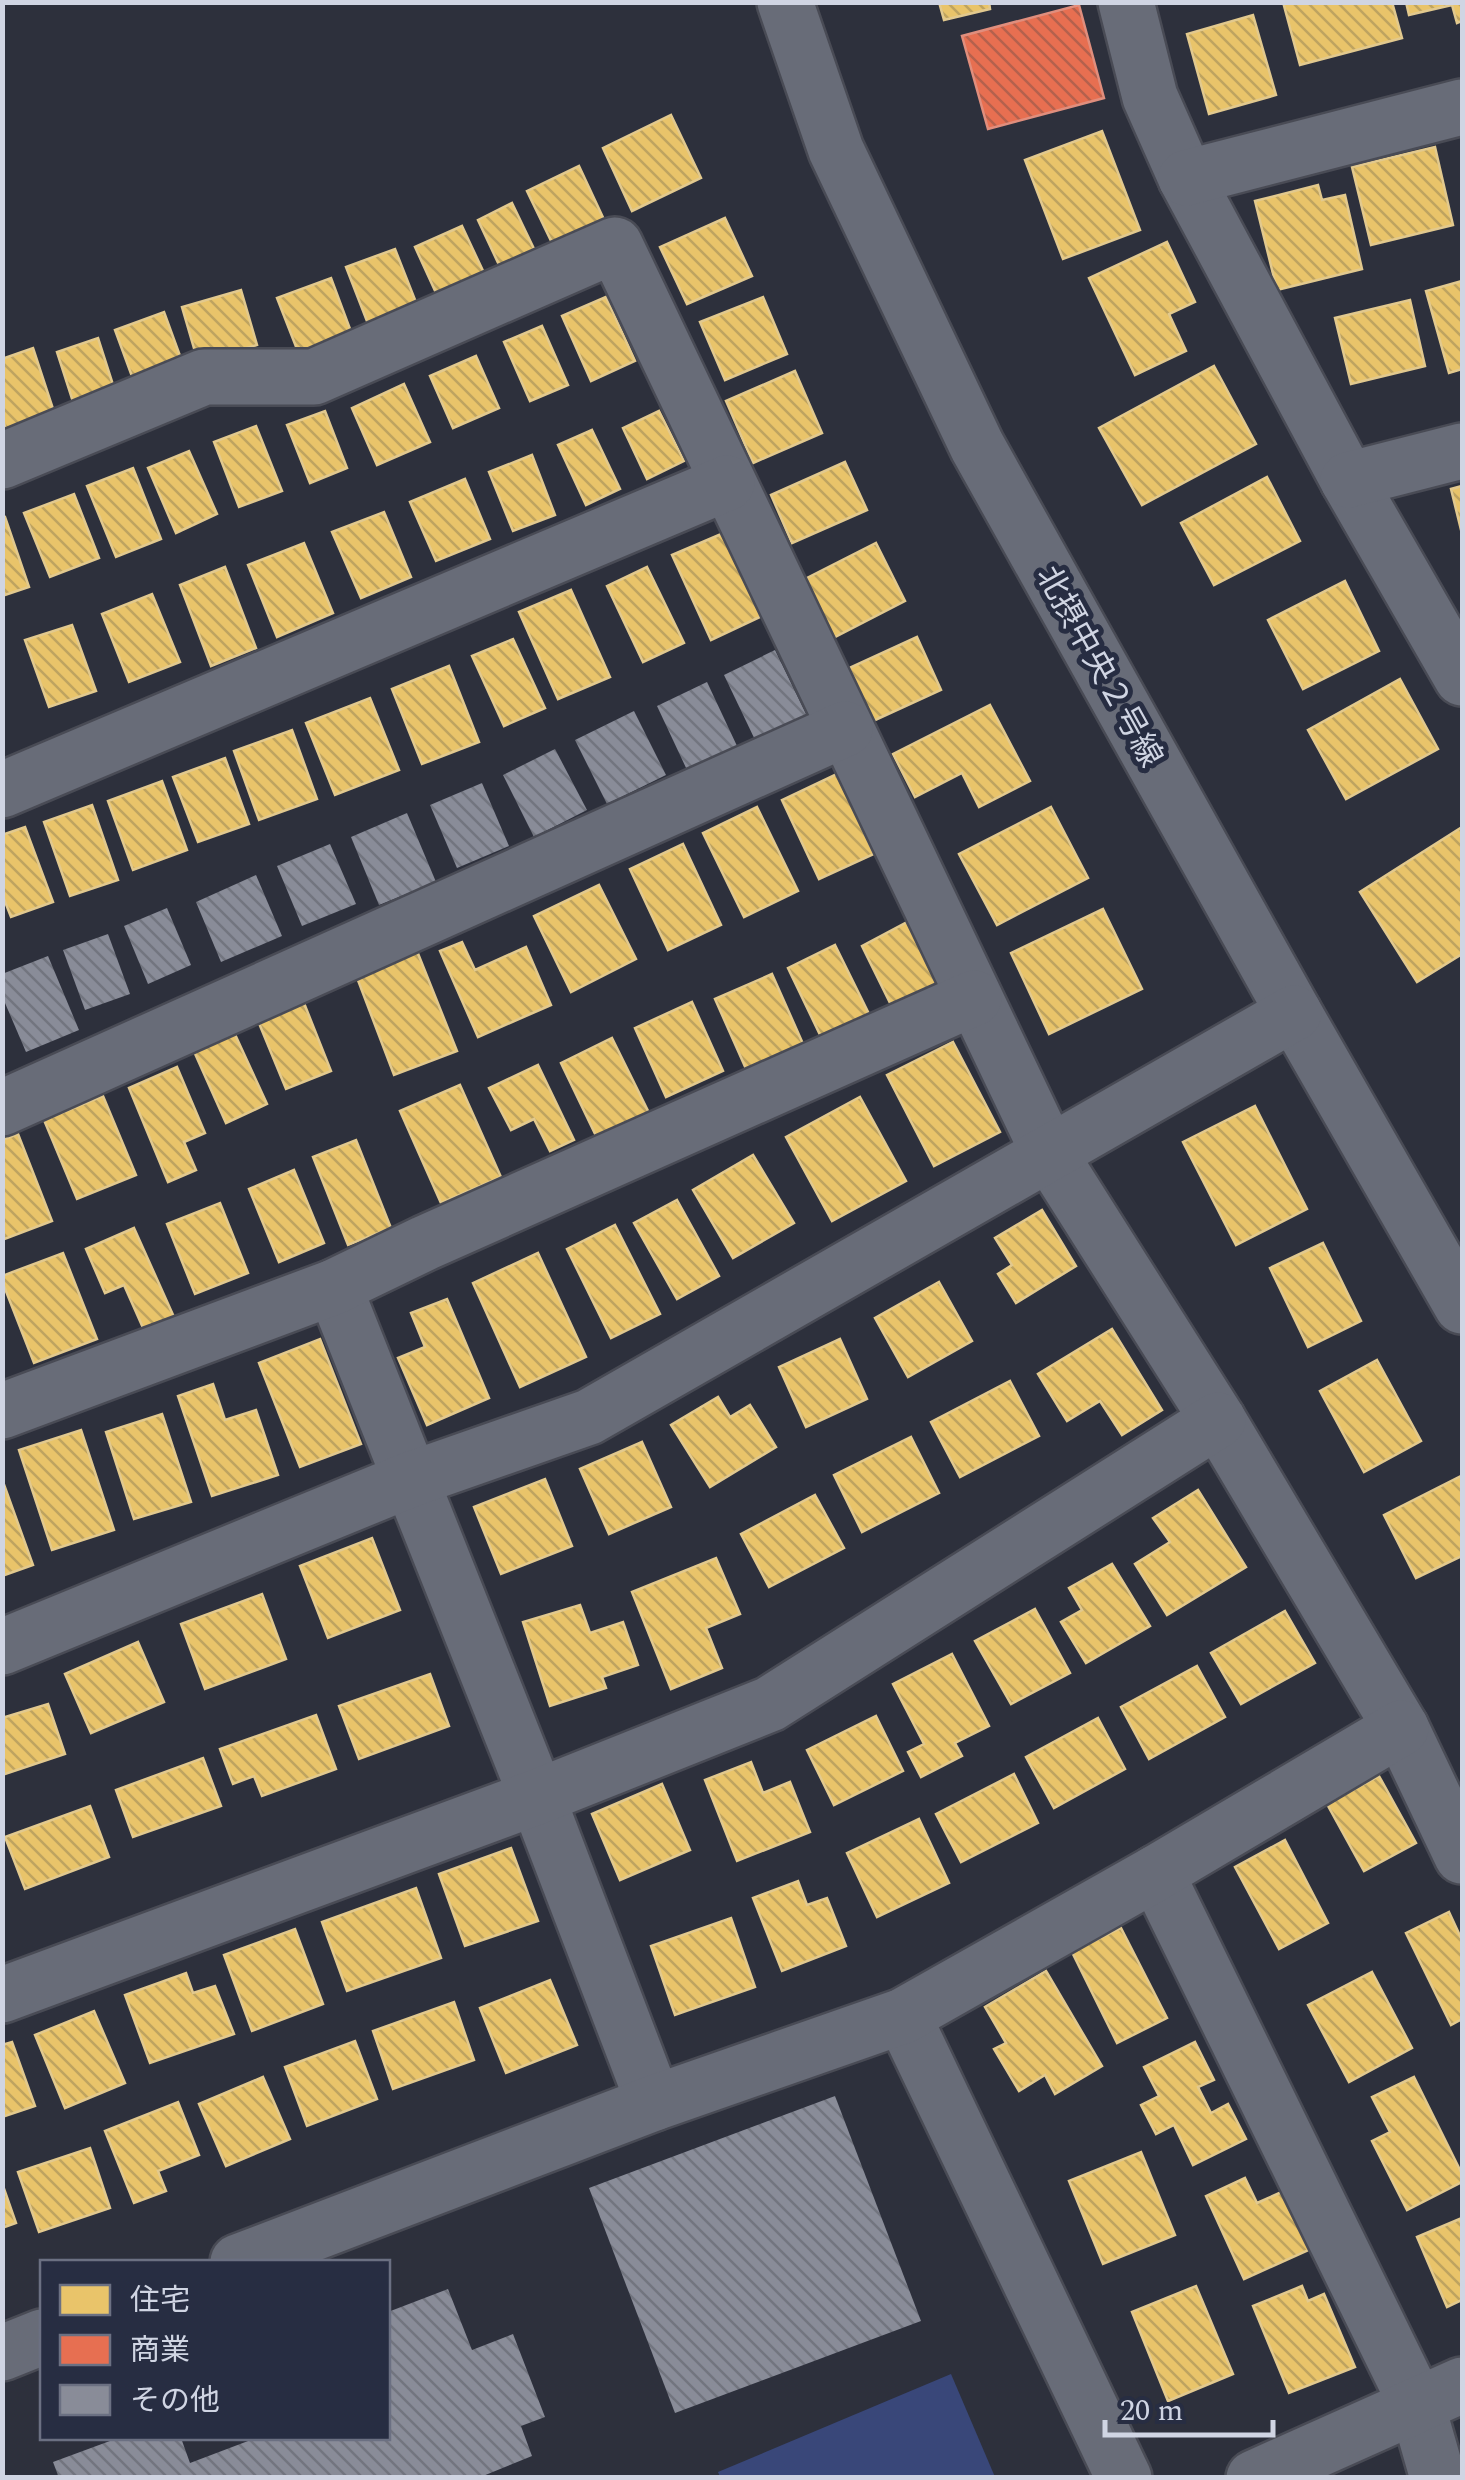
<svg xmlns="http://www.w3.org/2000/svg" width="1465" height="2480" viewBox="0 0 1465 2480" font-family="Spectral,'Noto Sans JP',serif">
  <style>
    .pitch { fill: #394779 }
    .homes { fill: url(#homes-back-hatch); stroke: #e2c98e; stroke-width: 2.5 }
    .shops { fill: url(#shops-back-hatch); stroke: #e08e7d; stroke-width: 2.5 }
    .building { fill: url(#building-back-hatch) }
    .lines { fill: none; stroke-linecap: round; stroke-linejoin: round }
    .minor-casing { stroke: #494b55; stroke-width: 60 }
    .minor { stroke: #686c78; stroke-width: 55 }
    .labels { text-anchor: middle; stroke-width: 10; stroke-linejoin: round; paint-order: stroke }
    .street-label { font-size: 32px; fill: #d0d5e3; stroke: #272d42 }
  </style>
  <defs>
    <pattern id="homes-back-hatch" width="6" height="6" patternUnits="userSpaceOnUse" patternTransform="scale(2.5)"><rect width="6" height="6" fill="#e9c46a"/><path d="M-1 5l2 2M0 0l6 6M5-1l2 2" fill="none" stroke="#bea360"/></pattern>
    <pattern id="shops-back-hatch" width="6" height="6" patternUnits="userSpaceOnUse" patternTransform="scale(2.5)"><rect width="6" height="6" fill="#e76f51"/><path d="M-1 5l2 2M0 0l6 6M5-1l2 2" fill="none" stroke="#b4614d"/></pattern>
    <pattern id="building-back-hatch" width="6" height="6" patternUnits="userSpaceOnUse" patternTransform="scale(2.5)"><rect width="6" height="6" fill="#898c98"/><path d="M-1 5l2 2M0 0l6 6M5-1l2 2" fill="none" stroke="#72757f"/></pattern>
  </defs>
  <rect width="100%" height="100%" fill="#2d303c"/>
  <polygon class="pitch" points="951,2374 995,2477 720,2477 718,2472"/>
  <g class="homes">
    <polygon points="939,2 989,2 990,9 944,20"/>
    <polygon points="1283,2 1392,2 1402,38 1300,65"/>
    <polygon points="1406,2 1462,2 1462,21 1457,23 1452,5 1409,15"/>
    <polygon points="1253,15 1276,95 1209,114 1187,34"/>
    <polygon points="671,115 701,178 632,211 603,148"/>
    <polygon points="1102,131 1140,230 1063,259 1025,160"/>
    <polygon points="1435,147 1453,225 1371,245 1352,167"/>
    <polygon points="579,166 606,224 555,249 527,191"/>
    <polygon points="1318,185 1322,200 1345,195 1362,269 1277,290 1255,201"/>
    <polygon points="512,203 535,251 500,267 478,220"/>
    <polygon points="725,218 752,276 687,304 660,247"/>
    <polygon points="462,226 484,273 437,295 415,247"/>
    <polygon points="1167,242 1195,302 1169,314 1186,351 1135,375 1089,278"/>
    <polygon points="395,249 419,310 370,329 346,267"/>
    <polygon points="331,278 353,337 300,357 277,298"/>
    <polygon points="1462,281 1462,369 1449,373 1426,291"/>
    <polygon points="241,290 257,345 198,362 182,307"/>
    <polygon points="606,297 635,361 591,381 562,316"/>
    <polygon points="763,297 787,354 725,380 700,322"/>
    <polygon points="1410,300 1425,366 1351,384 1335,318"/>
    <polygon points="164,312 183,364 134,382 115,330"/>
    <polygon points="542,326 568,385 530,401 504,342"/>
    <polygon points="98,338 115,391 74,405 57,352"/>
    <polygon points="33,348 56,418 8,434 2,418 2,359"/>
    <polygon points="476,356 499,408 453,428 430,376"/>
    <polygon points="1214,366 1256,444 1142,505 1099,428"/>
    <polygon points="795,371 822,433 753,463 726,401"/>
    <polygon points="404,384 430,442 377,465 352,408"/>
    <polygon points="325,411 347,468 310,483 287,425"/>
    <polygon points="659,411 684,461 647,479 623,428"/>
    <polygon points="256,426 282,491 239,507 214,442"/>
    <polygon points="592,430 620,489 586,505 558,445"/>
    <polygon points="189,451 217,514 176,533 148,468"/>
    <polygon points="532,455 555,515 513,531 489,472"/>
    <polygon points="845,462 867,510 792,543 771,495"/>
    <polygon points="133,468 161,539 116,557 87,486"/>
    <polygon points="1267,477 1300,541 1214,585 1181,523"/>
    <polygon points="465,479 490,539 436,561 410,502"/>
    <polygon points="1462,486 1462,534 1451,489"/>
    <polygon points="74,494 99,558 50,577 24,513"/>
    <polygon points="384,512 411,577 361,598 332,532"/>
    <polygon points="5,517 29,587 2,596 2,518"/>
    <polygon points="726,532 764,615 711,640 672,555"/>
    <polygon points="304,543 333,613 277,637 248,565"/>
    <polygon points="876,543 905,601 833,638 803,580"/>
    <polygon points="225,567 256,648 211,666 180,585"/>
    <polygon points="647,567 684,643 643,662 607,586"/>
    <polygon points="1345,581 1379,651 1303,689 1268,620"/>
    <polygon points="571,590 610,677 558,699 519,612"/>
    <polygon points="152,594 180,662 129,682 102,614"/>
    <polygon points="72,625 96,691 49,707 25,640"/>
    <polygon points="917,637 941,690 873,721 849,668"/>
    <polygon points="513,639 545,708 504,726 472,656"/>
    <polygon points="449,666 479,742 422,764 392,689"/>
    <polygon points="1400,679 1438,749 1346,799 1308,730"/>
    <polygon points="370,698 399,770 335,795 306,723"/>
    <polygon points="990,705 1030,781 979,807 962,773 915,797 893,754"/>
    <polygon points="292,730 317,799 259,820 234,751"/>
    <polygon points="225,758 249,824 198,842 173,777"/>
    <polygon points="837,774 874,854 819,879 782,800"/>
    <polygon points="162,781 187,850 133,870 108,801"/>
    <polygon points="92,805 118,880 70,896 44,822"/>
    <polygon points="757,807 798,891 744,917 703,833"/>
    <polygon points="1051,807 1088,878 997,925 959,854"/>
    <polygon points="25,827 53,902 11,917 2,894 2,835"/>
    <polygon points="1462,827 1462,954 1417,982 1360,892"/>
    <polygon points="683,844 721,925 668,950 630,869"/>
    <polygon points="599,885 636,959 571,992 534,916"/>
    <polygon points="1103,909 1142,989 1049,1034 1011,953"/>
    <polygon points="911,920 944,986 894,1011 862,946"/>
    <polygon points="462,942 475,970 526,947 551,1005 478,1037 440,951"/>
    <polygon points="835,945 870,1016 822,1039 788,968"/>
    <polygon points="417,951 457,1051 394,1075 356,975"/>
    <polygon points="772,974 804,1046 747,1071 715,999"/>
    <polygon points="302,998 331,1071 286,1089 256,1016"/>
    <polygon points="692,1002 723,1071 666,1097 635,1028"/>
    <polygon points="233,1030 267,1104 226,1123 192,1047"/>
    <polygon points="612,1038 651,1117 599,1142 561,1063"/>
    <polygon points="953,1042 1000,1132 934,1166 887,1075"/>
    <polygon points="538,1065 574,1140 550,1151 534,1119 511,1130 489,1088"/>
    <polygon points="177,1067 205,1133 184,1142 196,1170 168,1182 129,1088"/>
    <polygon points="460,1085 501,1177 441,1203 400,1111"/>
    <polygon points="103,1096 136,1175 77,1199 44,1120"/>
    <polygon points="860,1097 906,1181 832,1221 786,1137"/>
    <polygon points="1255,1106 1307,1209 1236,1245 1183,1142"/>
    <polygon points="18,1134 52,1221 2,1240 2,1140"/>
    <polygon points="356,1140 391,1228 348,1245 313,1157"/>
    <polygon points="753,1155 794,1223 733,1258 693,1190"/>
    <polygon points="294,1170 324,1243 279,1262 249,1189"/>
    <polygon points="677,1200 719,1276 677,1299 634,1223"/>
    <polygon points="220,1203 248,1273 195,1294 167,1224"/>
    <polygon points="1042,1210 1076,1266 1016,1303 998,1274 1012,1265 995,1238"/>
    <polygon points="615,1225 660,1314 611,1338 567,1249"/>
    <polygon points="134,1228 174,1317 144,1330 124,1285 105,1293 86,1249"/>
    <polygon points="1323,1243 1361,1321 1308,1347 1270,1268"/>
    <polygon points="63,1253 97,1339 34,1363 2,1281 2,1276"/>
    <polygon points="538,1253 586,1357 520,1387 473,1283"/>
    <polygon points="939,1282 972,1341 908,1377 875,1318"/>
    <polygon points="447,1299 489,1398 427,1425 398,1358 425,1347 411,1313"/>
    <polygon points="1112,1329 1162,1410 1122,1435 1100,1401 1067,1421 1038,1374"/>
    <polygon points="320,1339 361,1444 300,1467 259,1363"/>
    <polygon points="840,1339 867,1399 806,1427 779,1367"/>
    <polygon points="1377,1360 1421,1441 1364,1472 1320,1391"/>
    <polygon points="1010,1381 1039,1436 960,1477 931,1422"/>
    <polygon points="213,1384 225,1420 256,1410 278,1475 212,1496 178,1396"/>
    <polygon points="718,1397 730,1417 750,1405 776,1447 710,1487 671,1425"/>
    <polygon points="162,1414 191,1502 134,1519 106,1432"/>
    <polygon points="81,1430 114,1530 52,1550 19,1450"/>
    <polygon points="911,1437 939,1493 862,1532 834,1475"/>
    <polygon points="642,1442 671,1507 609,1534 580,1469"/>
    <polygon points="1461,1476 1462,1556 1416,1578 1384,1515"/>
    <polygon points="2,1479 33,1565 2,1576"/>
    <polygon points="545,1479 572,1546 501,1574 474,1507"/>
    <polygon points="1198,1490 1246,1567 1167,1615 1135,1564 1170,1542 1153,1518"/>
    <polygon points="815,1495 844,1548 769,1587 741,1534"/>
    <polygon points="372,1538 400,1610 328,1638 300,1566"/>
    <polygon points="716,1558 740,1614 706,1628 722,1668 671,1689 632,1592"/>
    <polygon points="1112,1564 1150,1626 1086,1663 1061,1622 1082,1610 1069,1588"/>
    <polygon points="262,1594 286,1659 205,1689 181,1624"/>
    <polygon points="580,1605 590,1633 623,1622 638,1665 602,1677 606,1688 550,1706 523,1622"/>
    <polygon points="1035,1609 1070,1673 1011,1704 975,1641"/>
    <polygon points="1285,1611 1315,1663 1241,1704 1211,1653"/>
    <polygon points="138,1642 164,1702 91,1733 65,1674"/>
    <polygon points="952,1654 989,1726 955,1743 962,1756 921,1777 908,1752 924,1744 893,1684"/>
    <polygon points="1197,1666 1225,1717 1149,1759 1121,1707"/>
    <polygon points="430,1674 449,1726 359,1759 339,1706"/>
    <polygon points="48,1704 65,1754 2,1775 2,1718"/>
    <polygon points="316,1715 336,1769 262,1796 254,1776 233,1784 220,1749"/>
    <polygon points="876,1716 903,1771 834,1805 807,1750"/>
    <polygon points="1098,1718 1125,1769 1054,1808 1026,1757"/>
    <polygon points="203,1758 221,1806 133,1837 116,1790"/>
    <polygon points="751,1762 763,1793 790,1782 810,1832 737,1861 705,1780"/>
    <polygon points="1014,1774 1038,1823 961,1862 936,1814"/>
    <polygon points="1379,1776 1416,1843 1364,1871 1327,1804"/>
    <polygon points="662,1784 690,1850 620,1880 592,1814"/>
    <polygon points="90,1806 109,1857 25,1889 5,1837"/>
    <polygon points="919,1819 949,1883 877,1917 847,1853"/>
    <polygon points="1285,1840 1328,1923 1279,1949 1235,1867"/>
    <polygon points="511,1848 538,1921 465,1946 439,1874"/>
    <polygon points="798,1881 807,1905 827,1898 846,1946 782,1971 753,1898"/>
    <polygon points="416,1888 441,1958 347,1991 322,1922"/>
    <polygon points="1449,1912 1462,1940 1462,2019 1451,2025 1406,1933"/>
    <polygon points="731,1918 755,1987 675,2015 651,1946"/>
    <polygon points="1121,1928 1167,2018 1117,2043 1072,1952"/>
    <polygon points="295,1929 323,2004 252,2031 224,1955"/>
    <polygon points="1046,1971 1102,2066 1055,2094 1045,2075 1019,2091 994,2049 1006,2043 985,2007"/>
    <polygon points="1372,1972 1412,2048 1349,2082 1308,2005"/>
    <polygon points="186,1973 193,1993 215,1986 234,2034 150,2063 125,1995"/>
    <polygon points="550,1980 577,2045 506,2073 480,2008"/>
    <polygon points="454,2002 474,2060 393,2089 373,2031"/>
    <polygon points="94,2011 125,2083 65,2108 35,2035"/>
    <polygon points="355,2041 377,2099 307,2126 285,2067"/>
    <polygon points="12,2042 35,2106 2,2117 2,2045"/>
    <polygon points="1195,2042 1214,2080 1198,2087 1211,2113 1228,2104 1246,2139 1193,2165 1174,2125 1156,2134 1141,2105 1159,2096 1144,2067"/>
    <polygon points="263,2077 290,2139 226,2166 199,2104"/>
    <polygon points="1414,2077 1462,2174 1462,2182 1407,2210 1372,2141 1390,2132 1372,2097"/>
    <polygon points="178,2102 199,2155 158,2171 166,2191 134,2203 105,2131"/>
    <polygon points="90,2148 110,2208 39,2232 18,2172"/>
    <polygon points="1141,2152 1175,2235 1103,2264 1069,2181"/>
    <polygon points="1245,2178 1257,2203 1284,2191 1311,2249 1244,2279 1206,2196"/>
    <polygon points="2,2183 16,2223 2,2228"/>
    <polygon points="1462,2218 1462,2300 1447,2307 1417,2237"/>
    <polygon points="1196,2286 1233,2374 1168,2401 1132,2312"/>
    <polygon points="1302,2286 1308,2301 1324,2294 1355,2367 1289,2393 1253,2306"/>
  </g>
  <polygon class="shops" points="1079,5 1104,98 988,129 962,36"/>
  <g class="building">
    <polygon points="775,650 809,720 757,744 724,675"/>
    <polygon points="707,682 737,746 687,770 657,706"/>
    <polygon points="634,711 666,775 607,804 575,740"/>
    <polygon points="555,749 587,810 534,837 503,775"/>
    <polygon points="482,783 509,846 457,868 430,805"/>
    <polygon points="407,813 436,882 379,905 351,837"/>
    <polygon points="330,844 356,904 302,926 277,866"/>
    <polygon points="256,875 282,936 221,962 196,902"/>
    <polygon points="167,908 191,965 148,984 124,926"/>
    <polygon points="108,934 130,994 85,1010 63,950"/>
    <polygon points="48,956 79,1030 26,1052 2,996 2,974"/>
    <polygon points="835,2096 921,2321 675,2413 589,2188"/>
    <polygon points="448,2289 472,2350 513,2334 545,2417 521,2426 532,2456 478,2478 59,2478 53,2462 118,2438 181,2438 190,2463 256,2438 388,2438 388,2354 389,2354 388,2312"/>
  </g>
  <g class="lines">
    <defs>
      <g id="minor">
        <polyline points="785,2 836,150 977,446 1294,1013 1462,1306"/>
        <polyline points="1126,2 1150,97 1186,178 1348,480 1462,678"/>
        <polyline points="1186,178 1462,107"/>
        <polyline points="2,461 204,377 314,377 615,245 1049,1153 1218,1420 1401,1728 1462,1856"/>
        <polyline points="1348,480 1462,451"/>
        <polyline points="2,790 727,483"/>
        <polyline points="2,1108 845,729"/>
        <polyline points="334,1287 537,1797 654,2103"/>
        <polyline points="2,1411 334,1287 425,1243 974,998"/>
        <polyline points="2,1647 409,1480 589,1417 1294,1013"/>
        <polyline points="1156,1873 1417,2405 1438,2478"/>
        <polyline points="2,1995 537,1797 770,1704 1218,1420"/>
        <polyline points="903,2016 1124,2478"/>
        <polyline points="238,2262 654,2103 903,2016 1156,1873 1401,1728"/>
        <polyline points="2,2353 42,2337"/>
        <polyline points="1254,2478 1462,2385"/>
      </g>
    </defs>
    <use href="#minor" class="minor-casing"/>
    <use href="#minor" class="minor"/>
  </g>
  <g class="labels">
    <g class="street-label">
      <text transform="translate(1100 666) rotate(61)" y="11">北摂中央２号線</text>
    </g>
  </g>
  <rect width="1465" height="2480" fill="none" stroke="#d0d5e3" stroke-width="10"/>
  <rect x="40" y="2260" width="350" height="180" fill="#272d42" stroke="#6b7082" stroke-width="2.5"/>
  <rect x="60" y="2285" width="50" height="30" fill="#e9c46a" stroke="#6b7082" stroke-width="2.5"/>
  <text x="130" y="2310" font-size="30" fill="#d0d5e3">住宅</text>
  <rect x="60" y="2335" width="50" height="30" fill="#e76f51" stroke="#6b7082" stroke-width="2.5"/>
  <text x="130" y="2360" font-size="30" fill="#d0d5e3">商業</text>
  <rect x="60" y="2385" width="50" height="30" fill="#898c98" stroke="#6b7082" stroke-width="2.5"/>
  <text x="130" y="2410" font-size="30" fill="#d0d5e3">その他</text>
  <path d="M1105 2420v15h168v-15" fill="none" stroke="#d0d5e3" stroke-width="5"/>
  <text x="1120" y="2420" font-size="30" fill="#d0d5e3" stroke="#272d42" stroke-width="8" paint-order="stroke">20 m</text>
</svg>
